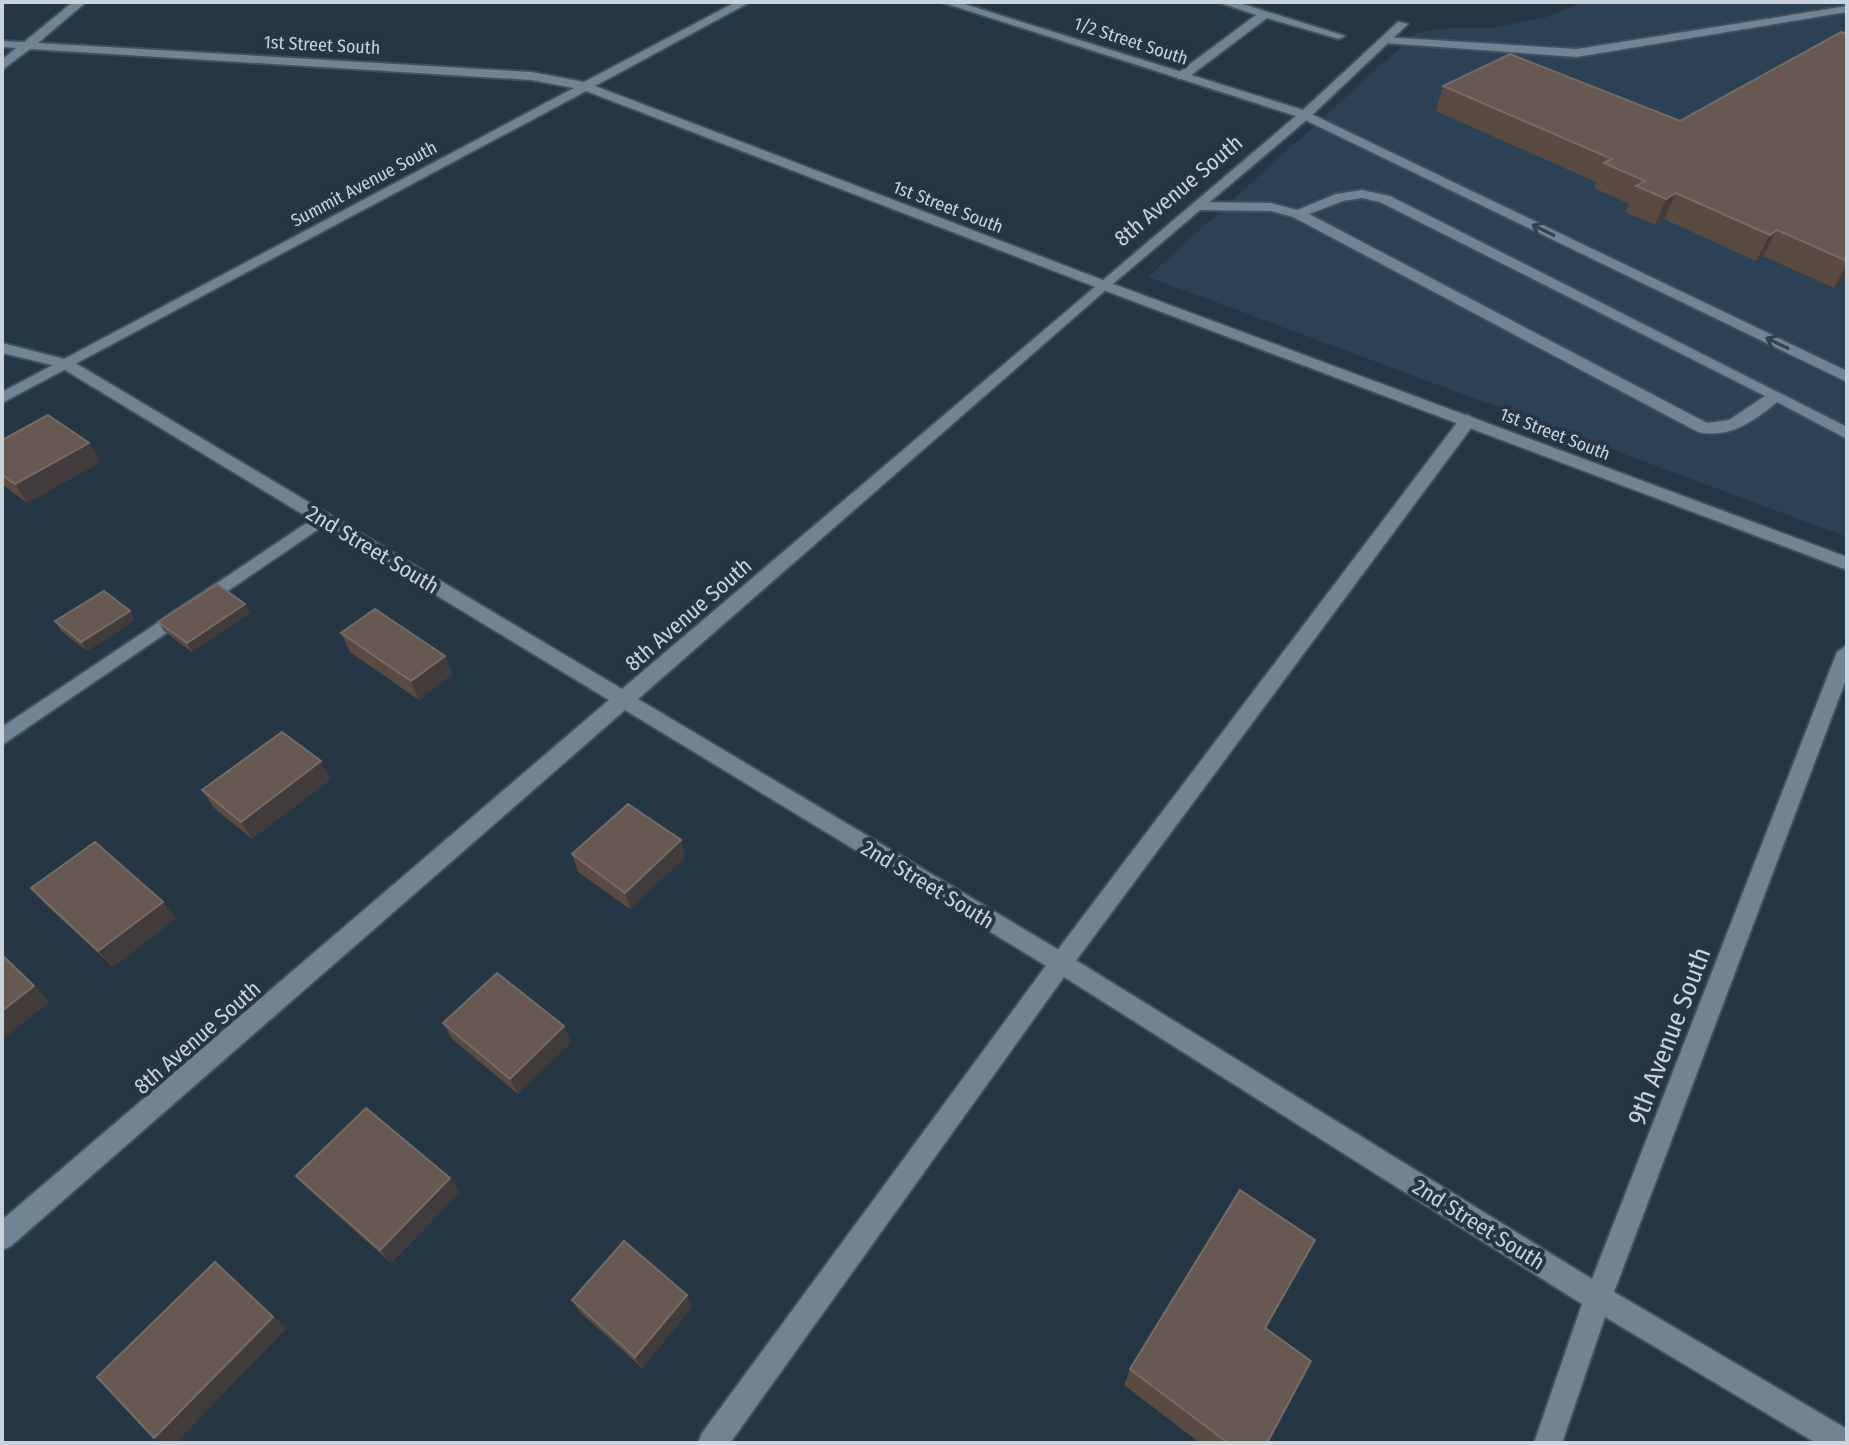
<svg xmlns="http://www.w3.org/2000/svg" width="1849" height="1445" viewBox="0 0 1849 1445" font-family="'Fira Sans Condensed',sans-serif">
  <style>
    .built { fill: #2a4254 }
    .lines { fill: none; stroke-linecap: round; stroke-linejoin: round }
    .service-casing { stroke: #41515c; stroke-width: 4 }
    .minor-casing { stroke: #41515c; stroke-width: 4 }
    .tertiary-casing { stroke: #41515c; stroke-width: 4 }
    .service { fill: #708493; fill-rule: evenodd }
    .minor { fill: #708493; fill-rule: evenodd }
    .tertiary { fill: #708493; fill-rule: evenodd }
    .wall { fill: #5b4a41 }
    .shaded-wall { fill: #413c3b }
    .building { fill: #675951; stroke: #766c67; stroke-width: 2 }
    .oneway { stroke: #304250 }
    .labels { text-anchor: middle; stroke-width: 8; stroke-linejoin: round; paint-order: stroke }
    .far-street-label { font-size: 18px; fill: #c8d3db; stroke: #253644 }
    .street-label { font-size: 22px; fill: #c8d3db; stroke: #253644 }
    .near-street-label { font-size: 26px; fill: #c8d3db; stroke: #253644 }
  </style>
  <rect width="100%" height="100%" fill="#253644"/>
  <polygon class="built" points="1584,2 1847,2 1847,537 1148,277 1417,32 1450,28 1492,28 1546,17"/>
  <g class="lines">
    <defs>
      <g id="service">
        <polygon points="1218,2 1236,2 1345,36 1339,39 1267,18 1186,79 1178,79 1178,73 1256,15"/>
        <polygon points="1847,6 1847,12 1577,57 1384,43 1378,40 1384,37 1577,49"/>
        <polygon points="1305,111 1847,371 1847,382 1301,118 1299,115"/>
        <path d="M 1362,190 L 1390,196 L 1847,427 L 1847,439 L 1777,402 C 1754,421 1730,439 1698,432 L 1293,217 L 1271,211 L 1197,210 L 1190,206 L 1197,202 L 1271,203 L 1297,210 L 1336,194 ZM 1362,198 L 1380,202 L 1765,396 L 1729,420 L 1707,423 L 1309,214 L 1343,201 Z"/>
        <polygon points="1468,415 1476,420 1474,424 1069,970 730,1443 698,1443 702,1433 1053,956 1462,416"/>
        <polygon points="323,512 332,518 329,522 2,745 2,727"/>
      </g>
      <polygon id="minor" points="941,2 958,2 1303,110 1398,22 1408,24 1309,118 1108,288 638,699 1069,956 1592,1279 1837,652 1847,645 1847,677 1614,1292 1847,1429 1847,1443 1816,1443 1605,1317 1562,1443 1534,1443 1582,1304 1053,970 625,710 11,1246 2,1250 2,1220 609,700 60,367 2,353 2,343 72,361 622,689 1296,116"/>
      <polygon id="tertiary" points="73,2 86,2 38,43 531,72 584,82 736,2 750,2 595,86 1108,282 1847,557 1847,570 1098,288 586,91 2,403 2,392 574,88 531,80 30,49 2,70 2,60 16,48 2,47 2,41 24,42"/>
    </defs>
    <use href="#service" class="service-casing"/>
    <use href="#minor" class="minor-casing"/>
    <use href="#tertiary" class="tertiary-casing"/>
    <use href="#service" class="service"/>
    <use href="#minor" class="minor"/>
    <use href="#tertiary" class="tertiary"/>
  </g>
  <g class="wall">
    <polygon points="1847,34 1847,278 1834,288 1763,256 1756,261 1664,219 1655,225 1625,212 1629,204 1594,188 1596,182 1436,111 1443,86 1680,121"/>
    <polygon points="2,440 89,443 100,462 27,503 2,484"/>
    <polygon points="245,604 250,613 192,652 164,631 158,622"/>
    <polygon points="130,611 135,620 87,651 61,631 55,621"/>
    <polygon points="341,633 445,656 452,674 419,700 350,652"/>
    <polygon points="331,779 252,839 214,808 202,790"/>
    <polygon points="681,840 685,857 630,909 578,872 572,854"/>
    <polygon points="31,888 176,918 113,967 46,905"/>
    <polygon points="443,1023 571,1042 518,1094 452,1039"/>
    <polygon points="296,1176 450,1178 460,1192 391,1263 308,1189"/>
    <polygon points="572,1300 692,1307 642,1368 580,1312"/>
    <polygon points="1265,1328 1267,1443 1200,1443 1124,1385 1130,1369"/>
  </g>
  <g class="shaded-wall">
    <polygon points="1676,193 1664,219 1655,225 1666,199"/>
    <polygon points="1777,230 1763,256 1756,261 1770,235"/>
    <polygon points="1847,264 1847,278 1834,288"/>
    <polygon points="89,443 100,462 27,503 15,484"/>
    <polygon points="245,604 250,613 192,652 187,643"/>
    <polygon points="130,611 135,620 87,651 81,642"/>
    <polygon points="445,656 452,674 419,700 411,681"/>
    <polygon points="321,761 331,779 252,839 241,822"/>
    <polygon points="681,840 685,857 630,909 625,893"/>
    <polygon points="163,902 176,918 113,967 98,951"/>
    <polygon points="34,986 50,1002 2,1040 2,1011"/>
    <polygon points="564,1026 571,1042 518,1094 510,1079"/>
    <polygon points="450,1178 460,1192 391,1263 380,1250"/>
    <polygon points="215,1262 287,1328 176,1443 163,1443 154,1438"/>
    <polygon points="687,1295 692,1307 642,1368 635,1357"/>
  </g>
  <g class="building">
    <polygon points="1841,32 1847,34 1847,261 1777,230 1770,235 1676,193 1666,199 1636,186 1645,181 1604,163 1612,159 1443,86 1510,54 1680,121"/>
    <polygon points="48,415 89,443 15,484 2,475 2,440"/>
    <polygon points="217,584 245,604 187,643 158,622"/>
    <polygon points="104,591 130,611 81,642 55,621"/>
    <polygon points="375,609 445,656 411,681 341,633"/>
    <polygon points="282,732 321,761 241,822 202,790"/>
    <polygon points="628,804 681,840 625,893 572,854"/>
    <polygon points="95,842 163,902 98,951 31,888"/>
    <polygon points="2,955 34,986 2,1011"/>
    <polygon points="497,973 564,1026 510,1079 443,1023"/>
    <polygon points="366,1108 450,1178 380,1250 296,1176"/>
    <polygon points="1240,1190 1315,1240 1265,1328 1311,1361 1267,1443 1228,1443 1130,1369"/>
    <polygon points="624,1241 687,1295 635,1357 572,1300"/>
    <polygon points="215,1262 273,1317 154,1438 97,1377"/>
  </g>
  <defs><path id="oneway-shaft" d="M-6 0H5M1.5-3L5.5 0L1.5 3" fill="none" stroke-width="1.6" stroke-linecap="round" stroke-linejoin="round" transform="scale(2)"/></defs>
  <g class="oneway">
    <use href="#oneway-shaft" transform="translate(1543 230) rotate(-154)"/>
    <use href="#oneway-shaft" transform="translate(1777 343) rotate(-154)"/>
  </g>
  <g class="labels">
    <g class="far-street-label">
      <text transform="translate(1131 41) rotate(18)" y="6">1/2 Street South</text>
      <text transform="translate(322 45) rotate(3)" y="6">1st Street South</text>
      <text transform="translate(364 184) rotate(-28)" y="6">Summit Avenue South</text>
      <text transform="translate(948 207) rotate(21)" y="6">1st Street South</text>
      <text transform="translate(1555 434) rotate(21)" y="6">1st Street South</text>
    </g>
    <g class="street-label">
      <text transform="translate(1178 190) rotate(-40)" y="8">8th Avenue South</text>
      <text transform="translate(373 549) rotate(31)" y="8">2nd Street South</text>
      <text transform="translate(688 614) rotate(-41)" y="8">8th Avenue South</text>
      <text transform="translate(928 884) rotate(31)" y="8">2nd Street South</text>
      <text transform="translate(197 1037) rotate(-41)" y="8">8th Avenue South</text>
      <text transform="translate(1479 1224) rotate(32)" y="8">2nd Street South</text>
    </g>
    <g class="near-street-label">
      <text transform="translate(1669 1036) rotate(-69)" y="9">9th Avenue South</text>
    </g>
  </g>
  <rect width="1849" height="1445" fill="none" stroke="#c8d3db" stroke-width="8"/>
</svg>
